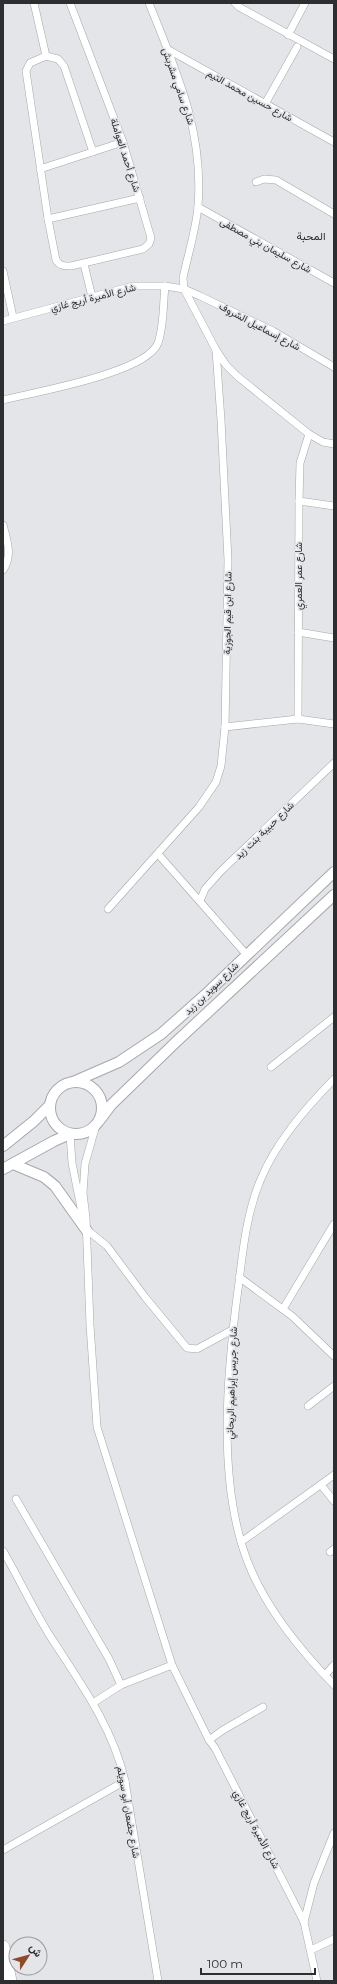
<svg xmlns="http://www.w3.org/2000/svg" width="337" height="1984" viewBox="0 0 337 1984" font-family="Montserrat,Vazirmatn,sans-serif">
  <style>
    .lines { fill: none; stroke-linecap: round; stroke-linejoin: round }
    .street-casing { stroke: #a6a7aa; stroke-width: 8 }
    .secondary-casing { stroke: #a6a7aa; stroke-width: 12 }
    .highway-casing { stroke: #a6a7aa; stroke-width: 14 }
    .street { stroke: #fff; stroke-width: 7 }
    .secondary { stroke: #fff; stroke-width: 10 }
    .highway { stroke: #fff; stroke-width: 13 }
    .labels { text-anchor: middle; stroke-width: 3.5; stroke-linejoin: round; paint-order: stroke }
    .street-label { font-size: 10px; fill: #2d2e2f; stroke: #e4e5e9 }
    .neighbourhood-label { font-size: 11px; fill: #2d2e2f; stroke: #e4e5e9 }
  </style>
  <rect width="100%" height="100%" fill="#e4e5e9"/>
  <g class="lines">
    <defs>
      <g id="street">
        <polyline points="34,3 46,56"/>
        <path d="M 70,3 L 123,142 L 151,238 L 149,244 L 143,249 L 71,266 C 64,266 60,266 56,260 L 48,219 L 26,71 L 30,63 L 46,56 L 58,59 L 64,66 L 93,152"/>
        <path d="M 149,3 C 176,71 204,130 198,206 C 196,230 188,254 183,278 L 184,289 L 216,350 L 226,365 L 237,376 L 309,434 L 323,442 L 334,444"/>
        <polyline points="235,3 239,7 334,59"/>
        <polyline points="288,35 305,3"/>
        <polyline points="167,49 334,142"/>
        <polyline points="265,104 297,47"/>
        <polyline points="40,169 123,142"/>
        <polyline points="256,182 264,179 276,180 334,214"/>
        <polyline points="198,207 334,283"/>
        <polyline points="48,219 140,198"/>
        <polyline points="84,264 92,297"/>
        <polyline points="3,271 13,317"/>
        <polyline points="3,321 133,286 165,286 184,289 200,296 273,331 334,367"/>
        <path d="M 3,400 C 34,392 147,373 158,343 C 164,326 163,304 165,286"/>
        <polyline points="299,501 334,506"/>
        <path d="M 3,525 C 7,540 13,556 3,570"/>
        <polyline points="298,632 334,638"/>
        <polyline points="298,719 299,501 300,463 309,434"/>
        <polyline points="225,727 298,719 334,724"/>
        <polyline points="158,854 246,954"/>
        <polyline points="200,901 205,889 221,871 334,763"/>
        <polyline points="108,909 199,807 216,782 221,766 225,727 228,560 221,420 216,350"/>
        <polyline points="271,1067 334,1017"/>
        <path d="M 334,1079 C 305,1109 276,1142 260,1181 C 247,1213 243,1248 239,1282 C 227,1369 215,1490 252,1572 C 271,1615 302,1652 334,1685"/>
        <polyline points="96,1125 85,1164 83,1193 86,1218 90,1325 97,1427 172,1665 209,1740"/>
        <polyline points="70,1134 72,1163 82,1213"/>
        <polyline points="86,1229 107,1246 145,1297 187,1348 197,1349 232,1330"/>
        <polyline points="239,1277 292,1316 334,1356"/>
        <polyline points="283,1309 334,1224"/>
        <polyline points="308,1406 334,1386"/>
        <polyline points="321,1485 334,1501"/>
        <polyline points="16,1499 109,1659 121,1685 93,1703"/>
        <polyline points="241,1542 334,1475"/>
        <path d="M 3,1551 C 20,1580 34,1611 52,1639 C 81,1684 113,1728 125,1781 L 158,1981"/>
        <polyline points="330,1552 334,1549"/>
        <polyline points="325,1675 334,1665"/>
        <polyline points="121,1685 172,1665"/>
        <polyline points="263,1707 223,1730 209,1740 215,1748 304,1922 317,1981"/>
        <polyline points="3,1850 125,1781"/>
        <polyline points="304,1922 314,1883 334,1833"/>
        <polyline points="311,1950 334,1939"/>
      </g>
      <g id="secondary">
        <circle cx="76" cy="1108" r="26"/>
        <polyline points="73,1082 119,1062 161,1034 205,995 334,872"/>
        <polyline points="99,1121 111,1105 177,1041 334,895"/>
        <polyline points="3,1146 34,1121 49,1106"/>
        <polyline points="13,1164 44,1177 55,1186 87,1231"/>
        <polyline points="3,1169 54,1141 70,1134"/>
      </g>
      <polyline id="highway" points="3,1947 10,1981"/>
    </defs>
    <use href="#street" class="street-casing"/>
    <use href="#secondary" class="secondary-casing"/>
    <use href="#highway" class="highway-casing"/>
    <use href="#street" class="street"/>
    <use href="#secondary" class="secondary"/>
    <use href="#highway" class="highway"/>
  </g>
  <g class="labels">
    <g class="street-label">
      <text transform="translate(179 86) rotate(71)" y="4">شارع سامي مشربش</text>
      <text transform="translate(250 95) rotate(29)" y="4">شارع حسين محمد التيم</text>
      <text transform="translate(126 155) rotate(72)" y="4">شارع أحمد العواملة</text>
      <text transform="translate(266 245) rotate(29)" y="4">شارع سليمان بني مصطفى</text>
      <text transform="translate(93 297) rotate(-14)" y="4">شارع الأميرة أريج غازي</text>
      <text transform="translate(260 326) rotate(28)" y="4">شارع إسماعيل الشروف</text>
      <text transform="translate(298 576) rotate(-90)" y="4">شارع عمر العمري</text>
      <text transform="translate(227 613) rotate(-89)" y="4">شارع ابن قيم الجوزية</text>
      <text transform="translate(264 830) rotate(-44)" y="4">شارع حبيبة بنت زيد</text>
      <text transform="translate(211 988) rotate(-44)" y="4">شارع سويد بن زيد</text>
      <text transform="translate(231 1383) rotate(-88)" y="4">شارع جريس إبراهيم الريحاني</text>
      <text transform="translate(129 1812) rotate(80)" y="4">شارع جضعان أبو سويلم</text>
      <text transform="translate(257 1829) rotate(62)" y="4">شارع الأميرة أريج غازي</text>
    </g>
    <g class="neighbourhood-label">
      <text x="311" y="240">المحبة</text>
    </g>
  </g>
  <rect width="337" height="1984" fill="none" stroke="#2d2e2f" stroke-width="8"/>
  <g transform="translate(28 1956) rotate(54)"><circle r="19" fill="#e4e5e9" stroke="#9b9c9f"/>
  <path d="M0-3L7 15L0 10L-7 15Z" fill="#904826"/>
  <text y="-6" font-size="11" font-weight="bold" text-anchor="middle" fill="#2d2e2f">ش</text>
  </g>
  <path d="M201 1968v6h114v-6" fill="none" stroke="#2d2e2f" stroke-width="2"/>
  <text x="207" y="1968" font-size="12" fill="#2d2e2f" stroke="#e4e5e9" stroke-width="3" paint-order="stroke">100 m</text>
</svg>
